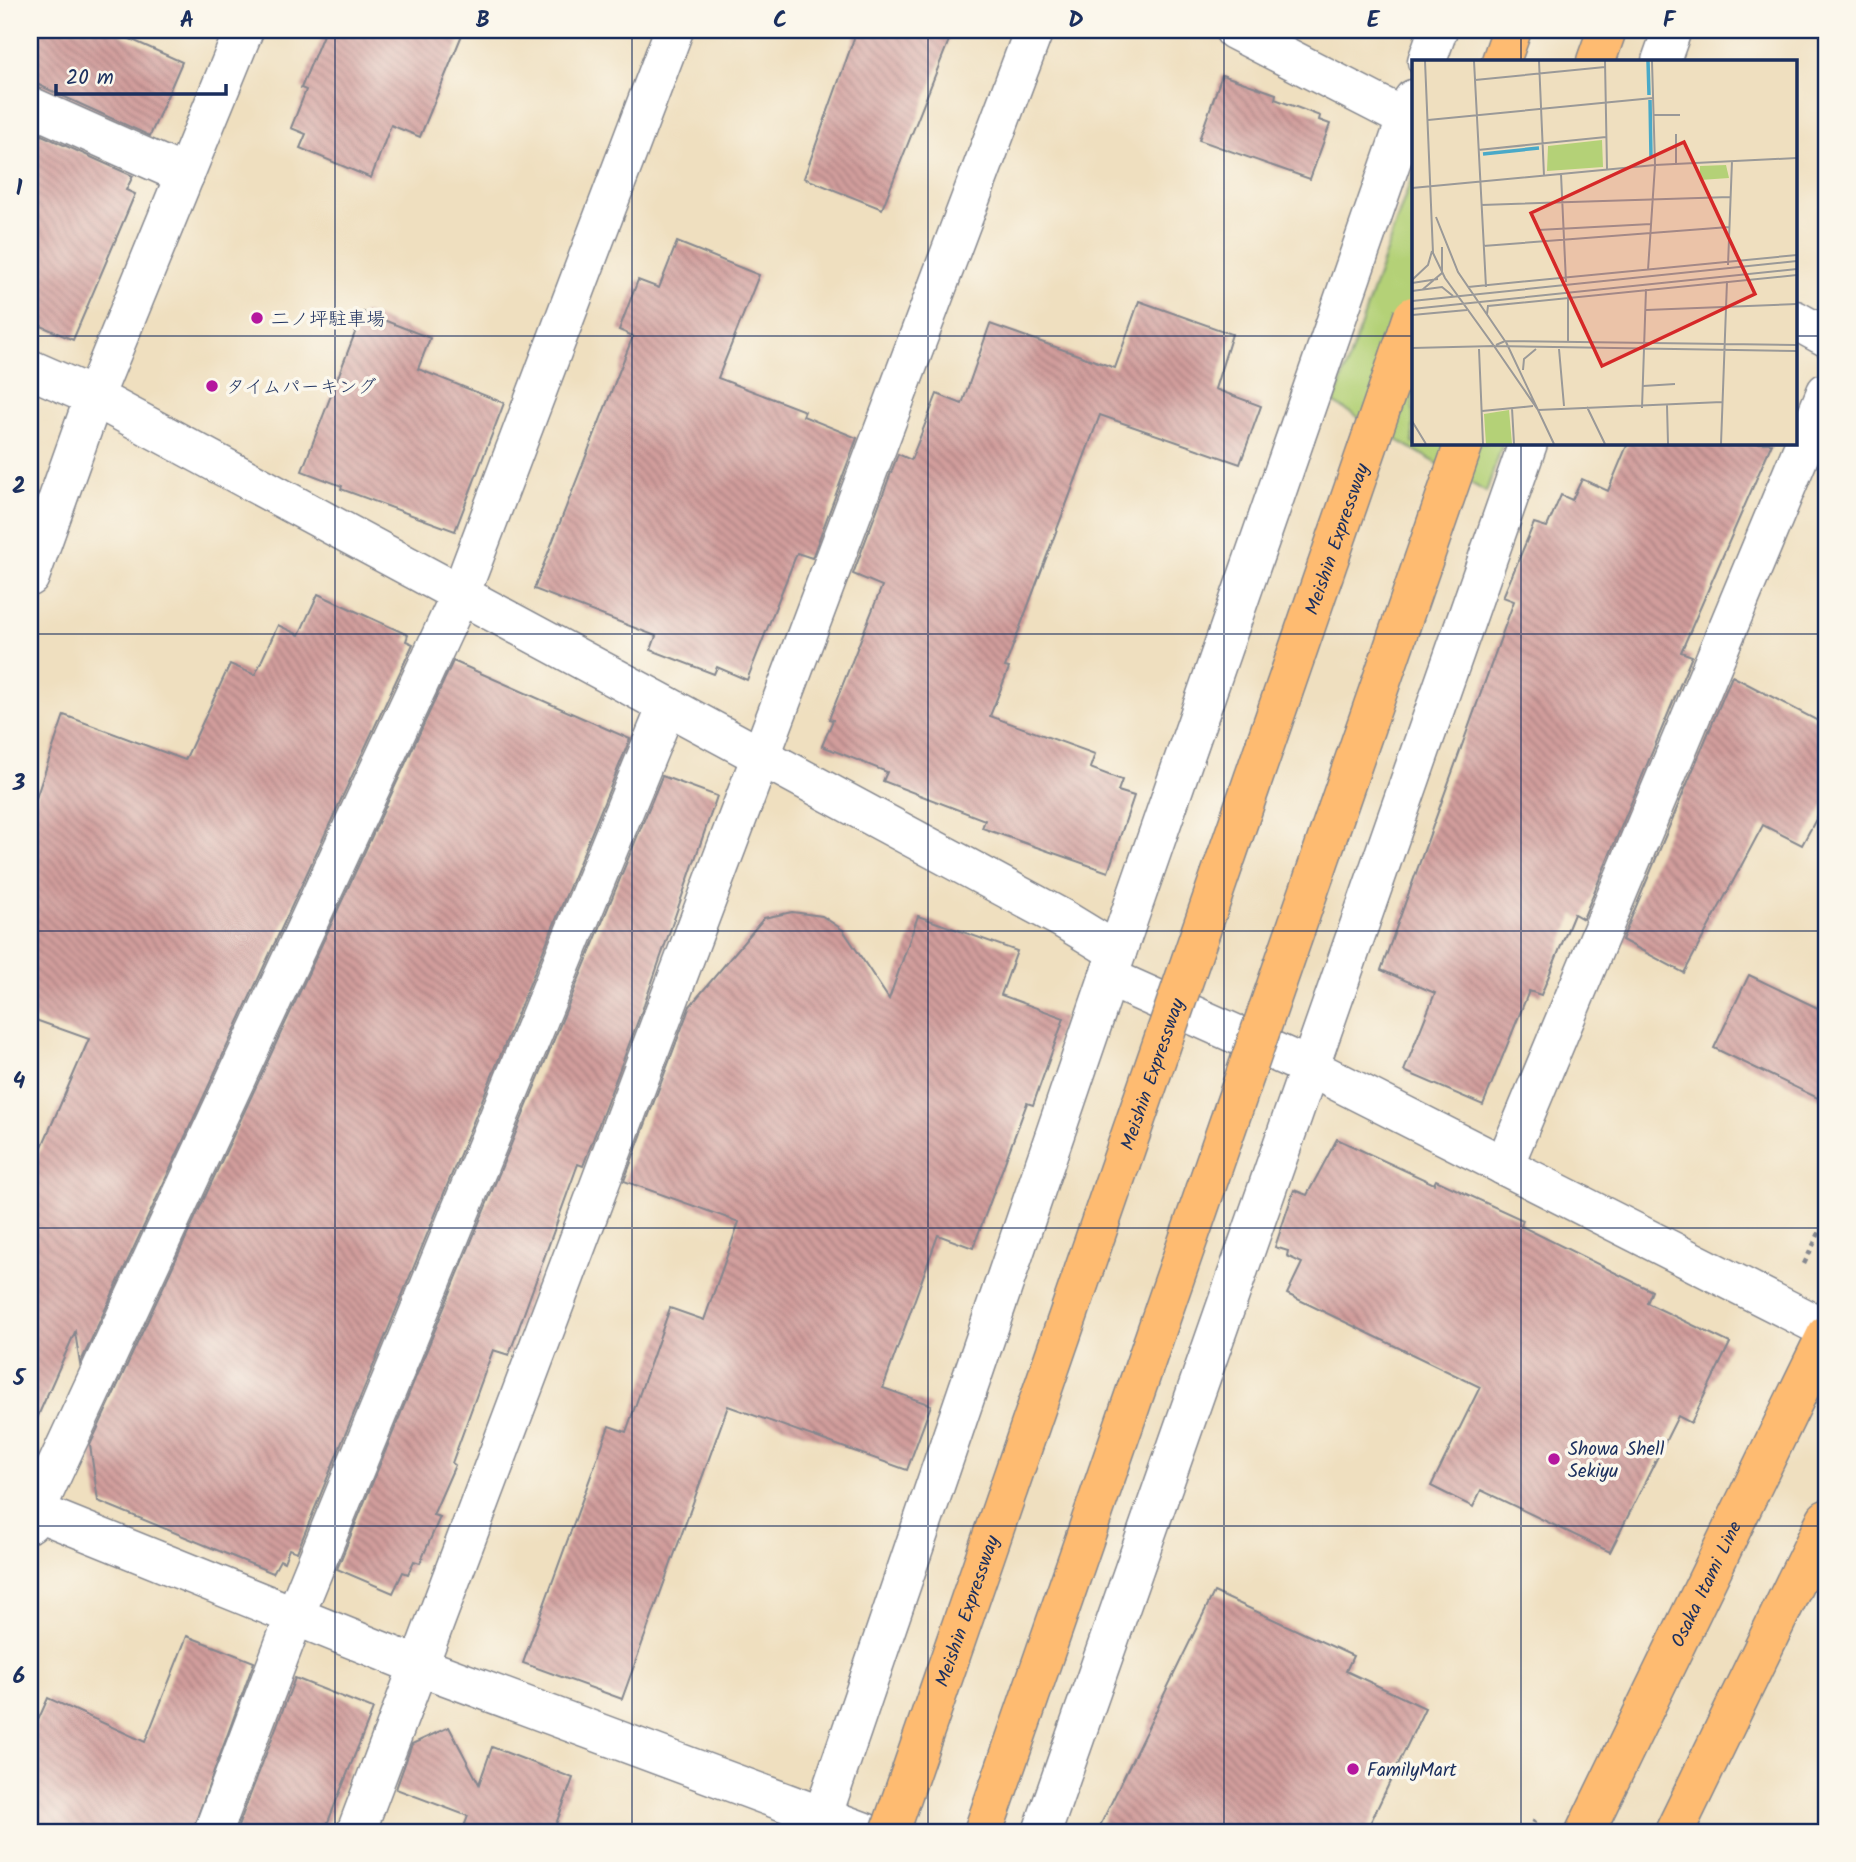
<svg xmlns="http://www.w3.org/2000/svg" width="1856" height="1862" viewBox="0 0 1856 1862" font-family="Kalam,'Klee One',sans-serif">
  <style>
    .green { fill: #b4d177; stroke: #68806a; stroke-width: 2 }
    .building { fill: url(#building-back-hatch) }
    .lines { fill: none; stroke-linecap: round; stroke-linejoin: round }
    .minor-casing { stroke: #85878e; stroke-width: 41 }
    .primary-casing { stroke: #85878e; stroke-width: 41 }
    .motorway-casing { stroke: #85878e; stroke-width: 41 }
    .path { stroke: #85878e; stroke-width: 4.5; stroke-dasharray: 5 5; stroke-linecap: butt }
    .minor { stroke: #fff; stroke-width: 38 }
    .primary { stroke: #febb71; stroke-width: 38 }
    .motorway { stroke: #febb71; stroke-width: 38 }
    .motorway-bridge-casing { stroke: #85878e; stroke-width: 41; stroke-linecap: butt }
    .motorway-bridge { stroke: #febb71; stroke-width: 38 }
    .grid { fill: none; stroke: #1b2f5e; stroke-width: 2; stroke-opacity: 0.55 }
    .poi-dot { fill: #b5179e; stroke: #fbf7ec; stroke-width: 2.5 }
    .labels { text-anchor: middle; stroke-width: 7; stroke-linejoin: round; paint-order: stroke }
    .poi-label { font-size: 19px; fill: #1b2f5e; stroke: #fbf7ec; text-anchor: start }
    .street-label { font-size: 19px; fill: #1b2f5e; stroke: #fbf7ec }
    .inset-river { fill: none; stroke: #49a9c8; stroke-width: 3.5 }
    .inset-road { fill: none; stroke: #9a9998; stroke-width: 2 }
    .view { fill: #d62828; fill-opacity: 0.15; stroke: #d62828; stroke-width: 3.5 }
    .inset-edge { fill: none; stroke: #1b2f5e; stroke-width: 3.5 }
    .neatline { fill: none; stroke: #1b2f5e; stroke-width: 2.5 }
    .grid-label { font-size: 23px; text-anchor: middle; font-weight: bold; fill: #1b2f5e }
  </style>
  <defs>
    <pattern id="building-back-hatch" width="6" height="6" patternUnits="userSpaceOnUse" patternTransform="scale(1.75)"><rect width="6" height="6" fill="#d19d9b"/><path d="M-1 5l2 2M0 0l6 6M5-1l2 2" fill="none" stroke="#a98082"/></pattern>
  </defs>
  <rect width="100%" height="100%" fill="#fbf7ec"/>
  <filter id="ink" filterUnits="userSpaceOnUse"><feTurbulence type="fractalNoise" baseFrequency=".0143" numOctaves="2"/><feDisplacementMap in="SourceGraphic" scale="14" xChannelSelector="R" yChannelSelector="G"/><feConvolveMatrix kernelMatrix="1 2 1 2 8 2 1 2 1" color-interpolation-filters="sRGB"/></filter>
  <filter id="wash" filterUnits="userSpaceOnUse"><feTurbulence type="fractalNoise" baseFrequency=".00686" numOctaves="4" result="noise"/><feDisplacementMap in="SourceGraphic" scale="28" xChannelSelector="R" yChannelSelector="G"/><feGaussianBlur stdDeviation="1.57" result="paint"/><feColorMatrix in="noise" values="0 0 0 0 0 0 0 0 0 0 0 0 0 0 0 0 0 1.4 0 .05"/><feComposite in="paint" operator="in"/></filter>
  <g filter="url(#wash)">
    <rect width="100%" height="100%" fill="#efdfbf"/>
    <polygon class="green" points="1413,173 1413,443 1503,443 1486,492 1334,403"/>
    <g id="blocks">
      <g class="building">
        <polygon points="30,30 110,30 182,62 150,136 30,81"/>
        <polygon points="325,30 464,30 420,137 391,125 371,178 300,148 306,134 291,128 306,90 301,88"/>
        <polygon points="857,30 953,30 882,209 804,178"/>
        <polygon points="1222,75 1276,94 1275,99 1320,116 1319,120 1330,124 1310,179 1199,140"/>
        <polygon points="35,132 133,176 126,190 135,194 73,340 30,321 30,144"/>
        <polygon points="677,242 759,275 718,378 805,411 803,416 857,438 812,558 797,553 747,680 717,667 714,674 651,650 656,636 534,589 633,336 619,330 638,280 659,288"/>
        <polygon points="1139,301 1232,334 1215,389 1261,406 1240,464 1100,415 1005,667 1009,668 990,716 1095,754 1090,768 1122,780 1118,791 1134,796 1108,872 982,828 985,820 883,781 887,772 822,746 833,720 829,719 882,586 853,574 898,454 911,460 937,394 962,404 990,324 1115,368"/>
        <polygon points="363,312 430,338 418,369 504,403 455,531 341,489 342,486 302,471"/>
        <polygon points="1628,443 1772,443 1681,652 1692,656 1583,919 1574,914 1541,995 1529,991 1483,1105 1404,1071 1435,993 1381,970 1514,601 1503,597 1534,523 1547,527 1561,495 1572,500 1582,479 1608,491"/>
        <polygon points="318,594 408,635 406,641 413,644 80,1364 75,1332 30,1434 30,1174 89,1039 30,1018 30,816 64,715 185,760 230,664 255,675 278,625 299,635"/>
        <polygon points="453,661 630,739 297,1552 289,1549 284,1562 280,1560 273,1573 98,1501 90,1445"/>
        <polygon points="1732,676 1826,725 1826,801 1802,845 1763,825 1684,973 1622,940"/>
        <polygon points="662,776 717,796 644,1005 583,1166 578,1164 509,1355 493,1350 452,1463 455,1465 433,1515 440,1517 420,1563 414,1561 408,1574 403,1572 393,1593 337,1569"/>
        <polygon points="792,912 822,916 843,930 889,999 918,916 1017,951 1001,995 1064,1018 1033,1105 1027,1103 973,1248 938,1235 883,1388 931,1405 907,1470 728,1406 622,1699 523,1663 609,1426 626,1432 670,1308 704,1320 739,1222 624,1181 690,1006 764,918"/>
        <polygon points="1749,975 1826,1012 1826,1102 1714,1048"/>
        <polygon points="1337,1139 1434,1184 1436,1180 1523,1220 1521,1226 1652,1291 1647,1303 1730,1343 1691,1423 1678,1416 1610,1552 1481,1490 1473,1507 1431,1486 1480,1387 1287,1294 1302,1263 1287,1256 1288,1251 1275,1247 1294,1190 1307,1195"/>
        <polygon points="1214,1592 1353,1656 1346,1671 1425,1708 1366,1832 1097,1832"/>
        <polygon points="187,1636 254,1662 192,1832 30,1832 30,1738 48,1698 145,1742"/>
        <polygon points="295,1678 373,1709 324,1832 236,1832"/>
        <polygon points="449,1727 479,1784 492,1747 573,1778 553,1832 462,1832 468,1816 396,1789 412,1744"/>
      </g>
    </g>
  </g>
  <g filter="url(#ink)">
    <use href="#blocks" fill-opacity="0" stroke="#85878e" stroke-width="2"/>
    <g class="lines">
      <defs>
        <g id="minor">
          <polyline points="1234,30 1413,122"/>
          <polyline points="1427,61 1438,30"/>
          <polyline points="1661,61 1672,30"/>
          <polyline points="30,106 185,175"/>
          <polyline points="1795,320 1826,337"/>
          <polyline points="30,369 94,397 1063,919 1117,952"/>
          <polyline points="30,577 94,397 244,30"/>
          <polyline points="1108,977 1309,1067 1826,1329"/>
          <polyline points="1504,1166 1826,392"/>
          <polyline points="30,1509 419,1666 865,1832"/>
          <polyline points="30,1523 460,595 674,30"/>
          <polyline points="213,1832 295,1615 667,706"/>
          <polyline points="356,1832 1034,30"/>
          <polyline points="817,1832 1117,952 1413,99"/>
          <polyline points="1042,1832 1528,443"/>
        </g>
        <g id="primary">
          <path id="s1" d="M 1585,1832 L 1826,1335"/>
          <polyline points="1674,1832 1826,1519"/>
        </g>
        <g id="motorway">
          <polyline points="1501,61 1512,30"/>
          <polyline points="1596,61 1607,30"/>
        </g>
      </defs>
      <use href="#minor" class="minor-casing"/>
      <use href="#primary" class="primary-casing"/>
      <use href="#motorway" class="motorway-casing"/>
      <g class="path">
        <polyline points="1804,1264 1826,1219"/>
        <polyline points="1529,1832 1535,1820"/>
      </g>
      <use href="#minor" class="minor"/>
      <use href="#primary" class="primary"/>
      <use href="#motorway" class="motorway"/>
      <defs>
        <g id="motorway-bridge">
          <path id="s2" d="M 890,1832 L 1413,316"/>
          <polyline points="983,1832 1464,443"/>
        </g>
      </defs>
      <use href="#motorway-bridge" class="motorway-bridge-casing"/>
      <use href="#motorway-bridge" class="motorway-bridge"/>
    </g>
  </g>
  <path class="grid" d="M 335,30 L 335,1832M 632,30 L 632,1832M 928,30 L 928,1832M 1224,30 L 1224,1832M 1521,30 L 1521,61M 30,336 L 1413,336M 1795,336 L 1826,336M 1521,443 L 1521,1832M 30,634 L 1826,634M 30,931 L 1826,931M 30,1228 L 1826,1228M 30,1526 L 1826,1526"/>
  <g class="poi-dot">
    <circle cx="257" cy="318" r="7"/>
    <circle cx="212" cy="386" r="7"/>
    <circle cx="1554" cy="1459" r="7"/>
    <circle cx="1353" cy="1769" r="7"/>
  </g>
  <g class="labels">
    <g class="poi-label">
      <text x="271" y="325">二ノ坪駐車場</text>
      <text x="226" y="393">タイムパーキング</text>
      <text x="1568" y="1455">Showa Shell<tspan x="1568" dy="22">Sekiyu</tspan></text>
      <text x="1367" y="1776">FamilyMart</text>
    </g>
    <g class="street-label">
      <text dy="7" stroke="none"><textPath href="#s2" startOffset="1368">Meishin Expressway</textPath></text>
      <text dy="7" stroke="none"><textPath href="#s2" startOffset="802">Meishin Expressway</textPath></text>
      <text dy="7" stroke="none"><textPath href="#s1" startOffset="276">Osaka Itami Line</textPath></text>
      <text dy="7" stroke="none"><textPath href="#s2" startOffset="234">Meishin Expressway</textPath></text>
    </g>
  </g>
  <g transform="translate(1412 60)">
    <rect width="385" height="385" fill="#efdfbf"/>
    <path d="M 314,105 L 317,118 L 288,120 L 288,106 Z" fill="#b4d177"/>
    <path d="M 190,80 L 191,107 L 135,111 L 136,86 ZM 97,350 L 100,384 L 74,384 L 72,354 Z" fill="#b4d177"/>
    <path class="inset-river" d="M 236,1 L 237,35M 238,40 L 239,97M 71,94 L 127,88"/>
    <path class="inset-road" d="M 13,1 L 21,193 L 33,218 L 82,286 L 385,291M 62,1 L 74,227M 127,1 L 132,116M 193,1 L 195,109M 63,20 L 193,7M 241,55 L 268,55M 16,60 L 241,38M 264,74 L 264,104M 66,90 L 194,77M 149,114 L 154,222M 0,128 L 243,105 L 385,98M 69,145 L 318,137M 24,157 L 46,212 L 93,281M 126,170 L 239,164M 71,186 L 317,167M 316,205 L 320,101M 236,210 L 243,105 L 240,1M 0,220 L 16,205 L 20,191M 0,223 L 26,219M 56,227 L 385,195M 10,230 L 30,213 L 30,187M 0,231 L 30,227 L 41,236M 156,234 L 156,282M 0,241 L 385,201M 0,249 L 385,209M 234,250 L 385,244M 75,254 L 76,246 L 385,215M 0,255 L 55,250M 94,282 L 126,350M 84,285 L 93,281 L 384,285M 0,288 L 82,286 L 126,350 L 142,384M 67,289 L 71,384M 147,289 L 152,346M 111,310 L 112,299 L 124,289M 231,326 L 263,324M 255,345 L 256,384M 175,347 L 193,384M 100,348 L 102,384M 230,348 L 234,229M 126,350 L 310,342M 70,351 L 121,346M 0,361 L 14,384M 309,384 L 315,221"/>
    <path class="view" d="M 272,82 L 343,234 L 190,306 L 119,153 Z"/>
    <rect width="385" height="385" class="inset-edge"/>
  </g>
  <rect width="1856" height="1862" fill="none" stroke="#fbf7ec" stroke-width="77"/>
  <path d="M56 84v10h170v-10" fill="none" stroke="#1b2f5e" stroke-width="3.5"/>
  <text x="66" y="84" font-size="21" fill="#1b2f5e" stroke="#fbf7ec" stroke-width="5" paint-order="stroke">20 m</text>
  <rect x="38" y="38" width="1780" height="1786" class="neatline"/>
  <g class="grid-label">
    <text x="187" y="27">A</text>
    <text x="483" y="27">B</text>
    <text x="780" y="27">C</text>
    <text x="1076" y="27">D</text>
    <text x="1373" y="27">E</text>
    <text x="1669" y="27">F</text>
    <text x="19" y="195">1</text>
    <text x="19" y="493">2</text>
    <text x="19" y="790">3</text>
    <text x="19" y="1088">4</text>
    <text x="19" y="1385">5</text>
    <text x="19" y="1683">6</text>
  </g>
</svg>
